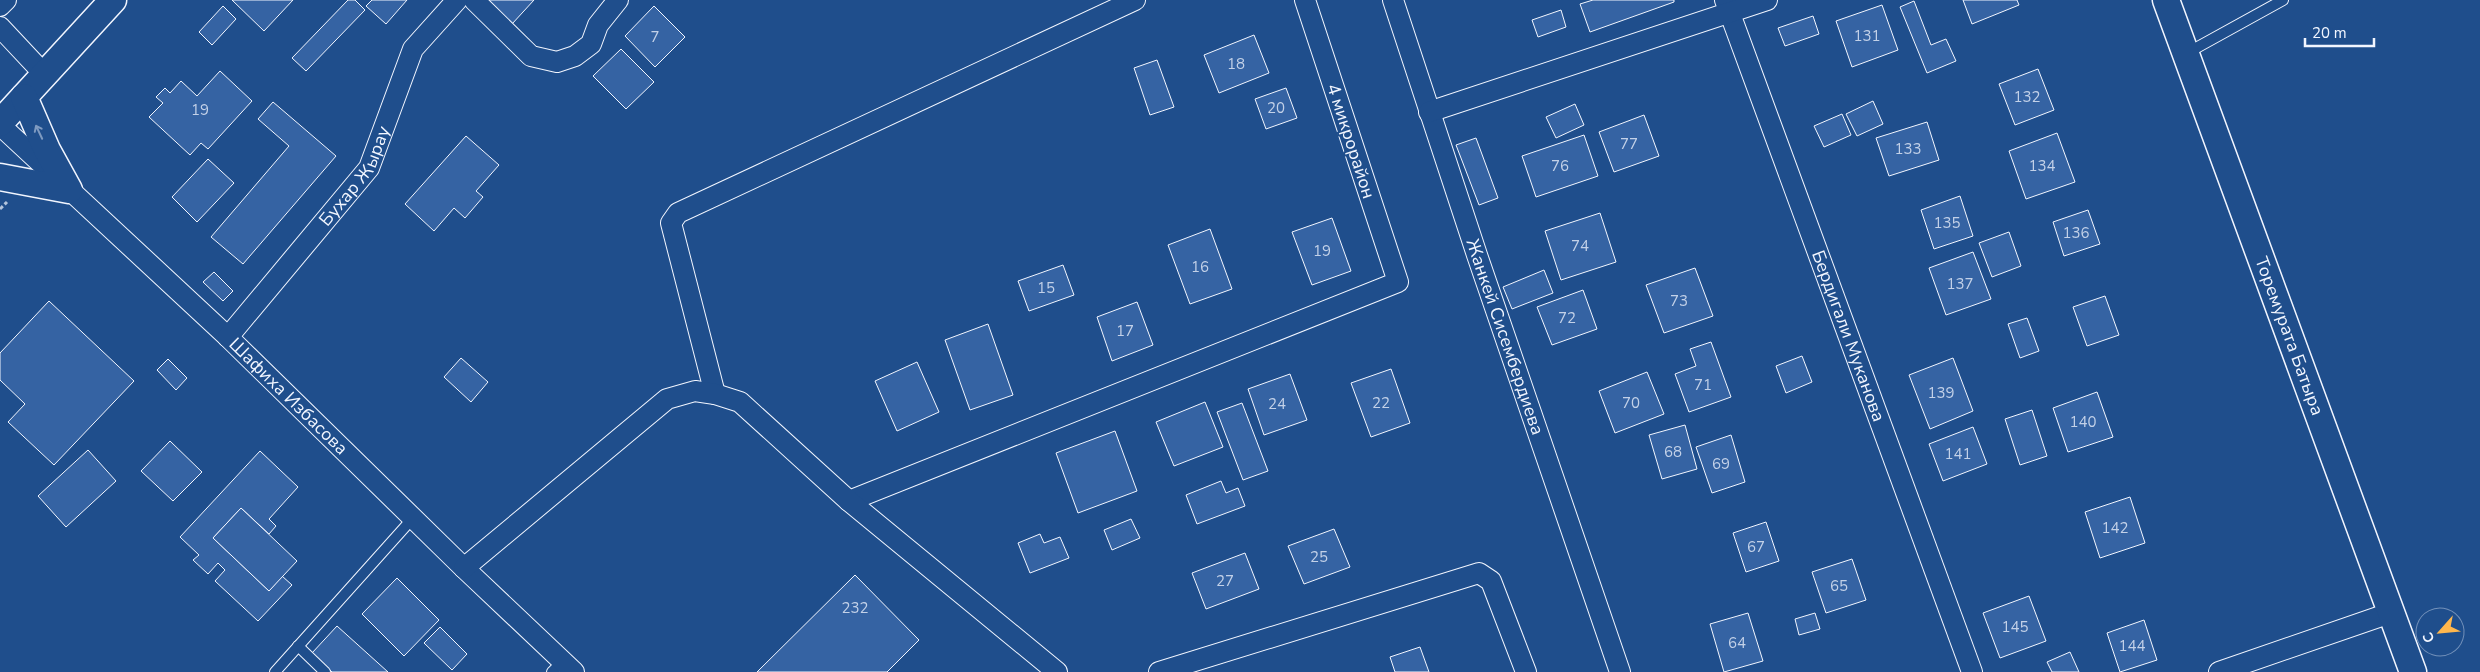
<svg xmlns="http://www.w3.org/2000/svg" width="2480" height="672" viewBox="0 0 2480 672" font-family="'Nunito Sans',sans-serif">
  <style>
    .building { fill: #3563a3; stroke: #f2f6ff }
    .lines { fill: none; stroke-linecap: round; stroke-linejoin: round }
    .service-casing { stroke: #f2f6ff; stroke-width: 12 }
    .minor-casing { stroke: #f2f6ff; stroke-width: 22 }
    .tertiary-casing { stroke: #f2f6ff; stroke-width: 29 }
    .path { stroke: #b3c4dc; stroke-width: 3; stroke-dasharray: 4 2.5; stroke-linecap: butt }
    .service { stroke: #1f4e8c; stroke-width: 10 }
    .minor { stroke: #1f4e8c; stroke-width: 20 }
    .tertiary { stroke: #1f4e8c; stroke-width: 26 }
    .oneway { stroke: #7e9ac0 }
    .labels { text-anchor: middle; stroke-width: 4; stroke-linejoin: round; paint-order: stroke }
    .number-label { font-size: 15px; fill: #c3d1e8 }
    .street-label { font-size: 18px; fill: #f2f6ff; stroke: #1f4e8c }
  </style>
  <rect width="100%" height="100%" fill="#1f4e8c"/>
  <g class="building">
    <polygon points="232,0 293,0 264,31"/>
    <polygon points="348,0 355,0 365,10 306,71 292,58"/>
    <polygon points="372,0 407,0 386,24 366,6"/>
    <polygon points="486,0 534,0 512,24"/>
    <polygon points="1593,0 1674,0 1674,2 1590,32 1580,4"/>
    <polygon points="1963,0 2017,0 2019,5 1972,24"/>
    <polygon points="1914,1 1931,45 1946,39 1956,61 1927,73 1900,7"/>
    <polygon points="1882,5 1898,50 1852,67 1836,21"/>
    <polygon points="223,6 236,19 212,45 199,32"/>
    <polygon points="654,6 685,37 655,67 625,36"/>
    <polygon points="1561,10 1566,27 1538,37 1532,20"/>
    <polygon points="1813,16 1819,34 1785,46 1778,28"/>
    <polygon points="1254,35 1269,73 1219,93 1204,55"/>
    <polygon points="621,49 654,82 626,109 593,76"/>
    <polygon points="1157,60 1174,107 1150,115 1134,68"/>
    <polygon points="2038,69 2054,110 2015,125 1999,84"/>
    <polygon points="220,71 252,101 208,149 201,143 190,155 149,117 163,103 156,97 165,88 170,93 181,81 197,96"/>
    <polygon points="1286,88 1297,118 1266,129 1255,99"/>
    <polygon points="1873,101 1883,124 1857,136 1846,114"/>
    <polygon points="273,102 336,156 243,264 211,237 289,146 258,119"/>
    <polygon points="1575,104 1584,125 1556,138 1546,117"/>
    <polygon points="1842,114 1851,135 1824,147 1814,126"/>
    <polygon points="1644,115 1659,156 1614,172 1599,132"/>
    <polygon points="1927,122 1939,160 1889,176 1876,138"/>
    <polygon points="2057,133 2075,182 2026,199 2009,151"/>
    <polygon points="1584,135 1598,176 1536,197 1522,156"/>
    <polygon points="466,136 499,165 476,191 483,197 465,218 454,208 434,231 405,204"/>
    <polygon points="1476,138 1498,198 1479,205 1456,145"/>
    <polygon points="208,159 234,183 197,222 172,197"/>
    <polygon points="1960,196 1973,236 1934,249 1921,210"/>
    <polygon points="2088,210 2100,244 2064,256 2053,222"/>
    <polygon points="1600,213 1616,262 1561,280 1545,231"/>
    <polygon points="1332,218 1351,271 1312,285 1292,232"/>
    <polygon points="1210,229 1232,289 1190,304 1168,245"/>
    <polygon points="2009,232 2021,266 1992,277 1979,243"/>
    <polygon points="1973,252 1991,299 1946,315 1929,268"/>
    <polygon points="1063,265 1074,295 1029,311 1018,281"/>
    <polygon points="1695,268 1713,316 1664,333 1646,285"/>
    <polygon points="1544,270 1553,293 1512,309 1503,287"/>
    <polygon points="214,272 233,291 223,301 203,282"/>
    <polygon points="1583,290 1597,329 1552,345 1537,307"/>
    <polygon points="2105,296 2119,335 2087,346 2073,307"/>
    <polygon points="49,301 134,381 54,465 8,422 25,404 0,380 0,353"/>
    <polygon points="1137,302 1153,345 1112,361 1097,317"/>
    <polygon points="2027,318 2039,351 2020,358 2008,324"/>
    <polygon points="988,324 1013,395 970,410 945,340"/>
    <polygon points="1711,342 1731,397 1689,412 1675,374 1696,366 1690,349"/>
    <polygon points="1802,356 1812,382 1786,393 1776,366"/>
    <polygon points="461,358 488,382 471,402 444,377"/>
    <polygon points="1953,358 1973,411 1930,429 1909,375"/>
    <polygon points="168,359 187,378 176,390 157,370"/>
    <polygon points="917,362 939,412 897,431 875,381"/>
    <polygon points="1391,369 1410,423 1371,437 1351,383"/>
    <polygon points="1647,372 1664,414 1615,433 1599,391"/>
    <polygon points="1290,374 1307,420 1264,435 1248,389"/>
    <polygon points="2097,392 2113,437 2068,452 2053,408"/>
    <polygon points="1205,402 1223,447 1174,466 1156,422"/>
    <polygon points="1242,403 1268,471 1243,480 1217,412"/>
    <polygon points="2032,410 2047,456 2020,465 2005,419"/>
    <polygon points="1685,425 1697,469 1662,479 1649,435"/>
    <polygon points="1973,427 1987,464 1943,481 1929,444"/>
    <polygon points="1115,431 1137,491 1078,513 1056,453"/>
    <polygon points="1731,435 1745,482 1712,493 1696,447"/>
    <polygon points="170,441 202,472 173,501 141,471"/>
    <polygon points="88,450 116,481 66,527 38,496"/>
    <polygon points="260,451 298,487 269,519 276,526 269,534 241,508 213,538 269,591 282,576 292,585 258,621 215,581 225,570 218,563 208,574 193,560 199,555 180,537"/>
    <polygon points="1221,481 1226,493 1238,488 1245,506 1197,524 1186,495"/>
    <polygon points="2130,497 2145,543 2100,558 2085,512"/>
    <polygon points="241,508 297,561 269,591 213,538"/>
    <polygon points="1131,519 1140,538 1112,550 1104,530"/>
    <polygon points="1766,522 1779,561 1746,572 1733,533"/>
    <polygon points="1334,529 1350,567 1304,584 1288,546"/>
    <polygon points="1040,534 1044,543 1060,537 1069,558 1030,573 1018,543"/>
    <polygon points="1245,553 1259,589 1206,609 1192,573"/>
    <polygon points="1852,559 1866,600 1826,613 1812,572"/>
    <polygon points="855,575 919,640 887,672 757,672"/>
    <polygon points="397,578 439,620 404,656 362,614"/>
    <polygon points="2029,596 2046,641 2000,658 1983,613"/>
    <polygon points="1748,613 1763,661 1724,672 1710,624"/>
    <polygon points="1815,613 1820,629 1799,635 1795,619"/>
    <polygon points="2144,620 2157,660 2120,672 2107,633"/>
    <polygon points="337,626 388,672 332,672 312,653"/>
    <polygon points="440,627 467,654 452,670 424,643"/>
    <polygon points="1420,647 1429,672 1395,672 1390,657"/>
    <polygon points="2070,652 2079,672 2052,672 2047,662"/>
  </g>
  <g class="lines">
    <defs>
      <g id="service">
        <polyline points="2187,53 2283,0"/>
        <polyline points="298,646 325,672"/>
        <polyline points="275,672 413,518"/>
        <polyline points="552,672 563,661"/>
      </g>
      <g id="minor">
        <polyline points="474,0 531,56 557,62 575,56 591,44 598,25 618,0"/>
        <path id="s1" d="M 1393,0 L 1477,255 L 1620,672"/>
        <path id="s2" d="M 1725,0 L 1972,672"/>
        <polyline points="0,6 6,0"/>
        <polyline points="0,27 44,74"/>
        <polyline points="1429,112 1767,0"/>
        <path id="s3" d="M 0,125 L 228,337 L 464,568 L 574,672"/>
        <path id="s4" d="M 228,337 L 369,168 L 413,49 L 457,0"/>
        <polyline points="715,394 671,223 678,213 1135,0"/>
        <polyline points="849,501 1398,282 1305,0"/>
        <polyline points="464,568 667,399 695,391 715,394 740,402 849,501 1057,672"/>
        <polyline points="1159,672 1479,573 1491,581 1526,672"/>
        <polyline points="2219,672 2390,613"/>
      </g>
      <g id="tertiary">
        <path id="s5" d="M 2166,0 L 2413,672"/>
        <polyline points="0,123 113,0"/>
        <polyline points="0,177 69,190 47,150 24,97"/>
      </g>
    </defs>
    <use href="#service" class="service-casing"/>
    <use href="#minor" class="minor-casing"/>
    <use href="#tertiary" class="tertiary-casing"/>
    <polyline class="path" points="0,209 7,202"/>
    <use href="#service" class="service"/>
    <use href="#minor" class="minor"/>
    <use href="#tertiary" class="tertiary"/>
  </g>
  <defs><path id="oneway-shaft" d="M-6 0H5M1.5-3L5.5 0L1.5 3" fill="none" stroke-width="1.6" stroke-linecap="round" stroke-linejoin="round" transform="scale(1.25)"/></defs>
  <use class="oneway" href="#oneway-shaft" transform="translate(39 132) rotate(-115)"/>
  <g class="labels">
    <g class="number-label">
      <text x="1867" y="41">131</text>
      <text x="655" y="42">7</text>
      <text x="1236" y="69">18</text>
      <text x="2027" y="102">132</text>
      <text x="1276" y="113">20</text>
      <text x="200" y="115">19</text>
      <text x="1629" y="149">77</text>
      <text x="1908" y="154">133</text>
      <text x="1560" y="171">76</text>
      <text x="2042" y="171">134</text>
      <text x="1947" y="228">135</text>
      <text x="2076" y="238">136</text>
      <text x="1580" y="251">74</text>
      <text x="1322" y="256">19</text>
      <text x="1200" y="272">16</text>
      <text x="1960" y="289">137</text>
      <text x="1046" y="293">15</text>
      <text x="1679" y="306">73</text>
      <text x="1567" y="323">72</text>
      <text x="1125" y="336">17</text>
      <text x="1703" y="390">71</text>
      <text x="1941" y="398">139</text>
      <text x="1381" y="408">22</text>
      <text x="1631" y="408">70</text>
      <text x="1277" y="409">24</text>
      <text x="2083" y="427">140</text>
      <text x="1673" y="457">68</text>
      <text x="1958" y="459">141</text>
      <text x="1721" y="469">69</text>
      <text x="2115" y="533">142</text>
      <text x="1756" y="552">67</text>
      <text x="1319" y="562">25</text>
      <text x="1225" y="586">27</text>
      <text x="1839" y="591">65</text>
      <text x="855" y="613">232</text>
      <text x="2015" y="632">145</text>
      <text x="1737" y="648">64</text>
      <text x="2132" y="651">144</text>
    </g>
    <g class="street-label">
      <text transform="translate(1351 141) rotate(72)" y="6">4 микрорайон</text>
      <text dy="6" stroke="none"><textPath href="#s4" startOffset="206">Бухар Жырау</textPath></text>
      <text dy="6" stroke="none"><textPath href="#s2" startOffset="358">Бердигали Муканова</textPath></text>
      <text dy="6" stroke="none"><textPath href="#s5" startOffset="358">Торемурата Батыра</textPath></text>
      <text dy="6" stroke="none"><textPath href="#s1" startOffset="355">Жанкей Сисембердиева</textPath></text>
      <text dy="6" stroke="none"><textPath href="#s3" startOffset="396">Шафиха Избасова</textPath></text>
    </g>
  </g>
  <g transform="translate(2440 632) rotate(243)"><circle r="24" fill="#1f4e8c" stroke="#7391ba"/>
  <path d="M0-4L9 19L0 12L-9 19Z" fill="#ffb74d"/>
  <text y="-8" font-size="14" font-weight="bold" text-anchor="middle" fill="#f2f6ff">С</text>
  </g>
  <path d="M2305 38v8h69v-8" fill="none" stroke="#f2f6ff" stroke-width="2.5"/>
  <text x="2312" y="38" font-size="15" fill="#f2f6ff" stroke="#1f4e8c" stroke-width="4" paint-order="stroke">20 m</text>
</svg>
